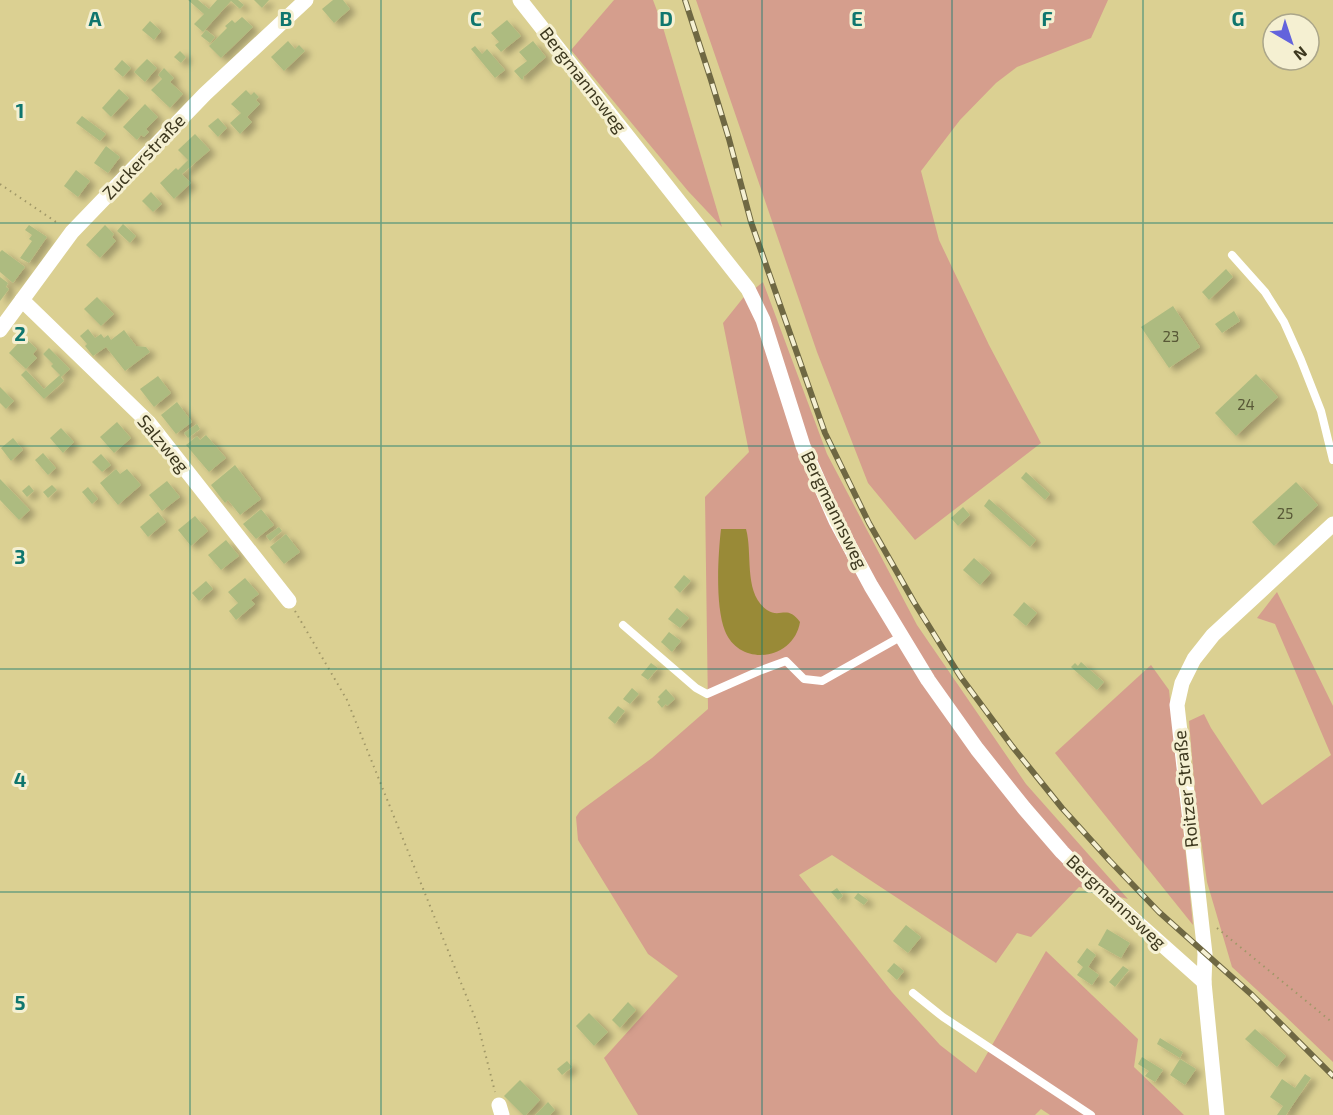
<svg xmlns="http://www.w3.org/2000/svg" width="1333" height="1115" viewBox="0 0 1333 1115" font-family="'Exo 2',sans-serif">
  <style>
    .green { fill: #d59e8d }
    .water { fill: #998a37 }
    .building { fill: #adbb80; filter: url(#shadow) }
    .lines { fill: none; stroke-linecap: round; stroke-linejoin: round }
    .path { stroke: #a09767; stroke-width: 2; stroke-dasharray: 1.5 4.5; stroke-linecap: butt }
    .service { stroke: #fff; stroke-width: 8 }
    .minor { stroke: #fff; stroke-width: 15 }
    .rail-casing { stroke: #6f6843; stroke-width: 6 }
    .rail { stroke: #f5f0d2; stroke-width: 4; stroke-dasharray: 11; stroke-linecap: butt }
    .grid { fill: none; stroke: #0f766e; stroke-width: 1.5; stroke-opacity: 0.55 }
    .labels { text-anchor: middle; stroke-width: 6; stroke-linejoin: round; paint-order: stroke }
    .number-label { font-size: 15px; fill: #595937 }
    .street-label { font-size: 18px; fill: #3d381f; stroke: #f5f0d2 }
    .grid-label { font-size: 20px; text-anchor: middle; font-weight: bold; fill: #0f766e; stroke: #f5f0d2; stroke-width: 6; stroke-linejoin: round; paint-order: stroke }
  </style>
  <defs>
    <filter id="shadow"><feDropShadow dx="6" dy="4" stdDeviation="3" flood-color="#0004"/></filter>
  </defs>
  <rect width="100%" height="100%" fill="#dbd092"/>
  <g class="green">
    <polygon points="614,0 653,0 662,24 722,227 688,191 571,50"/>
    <polygon points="696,0 1108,0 1091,38 1017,67 996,83 960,120 921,171 939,240 989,345 1041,443 915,540 868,483 817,352"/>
    <polygon points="763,282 827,454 917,625 1026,784 1128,899 1079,887 1031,937 1017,933 996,963 832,855 799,875 892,992 940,1045 976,1073 1046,951 1138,1039 1134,1067 1184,1115 1050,1115 1041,1109 1035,1115 638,1115 604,1058 678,976 648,954 578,840 576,817 580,811 652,758 708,709 705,497 749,452 723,323 743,298"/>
    <polygon points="1277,592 1333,706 1333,1062 1283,1014 1232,967 1207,882 1196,804 1189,721 1204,714 1211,728 1262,805 1331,755 1275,624 1257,618"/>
    <polygon points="1151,665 1169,690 1193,925 1055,753"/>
  </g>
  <path class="water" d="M 721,529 L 746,529 C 753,554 743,593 767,610 C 780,619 787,604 800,622 C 794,660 740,668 725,631 C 715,605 718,556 721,529 Z"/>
  <g class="building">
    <polygon points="188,0 198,0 209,9 217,0 238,0 244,5 240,9 231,1 203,32 194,24 204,14"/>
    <polygon points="254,0 269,0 262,8"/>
    <polygon points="333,0 343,0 350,9 334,23 322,9"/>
    <polygon points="242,17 253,27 221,58 209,46 227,28 225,26 232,20 235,23"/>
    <polygon points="507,20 521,36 501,52 495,45 499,42 491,33"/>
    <polygon points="150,21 161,31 154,40 142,30"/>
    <polygon points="206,30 215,37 210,43 201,36"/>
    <polygon points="288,41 295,49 299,45 305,51 284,71 271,57"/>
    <polygon points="533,41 546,57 523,77 524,78 522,80 514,71 527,61 519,52"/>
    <polygon points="475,46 482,54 487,49 505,70 495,78 471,49"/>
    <polygon points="180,51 186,57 181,63 174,57"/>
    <polygon points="147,59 157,68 145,82 134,72"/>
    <polygon points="122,60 131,68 123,77 114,69"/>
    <polygon points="164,68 174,78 170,82 183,94 170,108 151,90 162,79 158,75"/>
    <polygon points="119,89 129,98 111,117 102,108"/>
    <polygon points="246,90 251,95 254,92 259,97 256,100 260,104 247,117 252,122 240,134 230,123 241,113 231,104"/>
    <polygon points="145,104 158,117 146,129 149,132 144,137 141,135 137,140 123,127"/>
    <polygon points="82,116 106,134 100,141 76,123"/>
    <polygon points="218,118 227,128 218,137 208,126"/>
    <polygon points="195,134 210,150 182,174 191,183 174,199 160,183 176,168 178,170 188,160 178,150"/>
    <polygon points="106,146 120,157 108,173 94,163"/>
    <polygon points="76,170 90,181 78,197 64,186"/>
    <polygon points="151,192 162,204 153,212 142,201"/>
    <polygon points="123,224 136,236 130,243 117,231"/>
    <polygon points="29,225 47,237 29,263 20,258 32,241 29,239 32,235 25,230"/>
    <polygon points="105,225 114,234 112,237 116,241 100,258 86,245"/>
    <polygon points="2,250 25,267 13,283 0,272 0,252"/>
    <polygon points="1226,269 1233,277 1209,300 1202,292"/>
    <polygon points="0,277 8,283 6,287 9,289 0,301"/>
    <polygon points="97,297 114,314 101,326 84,309"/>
    <polygon points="1173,306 1200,347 1169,368 1141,327"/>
    <polygon points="1234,311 1240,321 1222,333 1215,324"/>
    <polygon points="88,329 95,338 101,334 104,338 108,335 111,340 124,330 136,346 146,347 150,352 125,371 106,347 93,356 85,346 87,344 80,336"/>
    <polygon points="24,337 37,349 33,354 37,358 26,369 9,353"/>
    <polygon points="49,348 70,369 61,377 64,381 44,399 21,375 26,370 44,389 60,375 51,366 53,364 43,354"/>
    <polygon points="1256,374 1278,397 1236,436 1215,413"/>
    <polygon points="158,376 171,393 154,407 140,389"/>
    <polygon points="0,387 14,401 6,409 0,403"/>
    <polygon points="177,402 192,422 176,434 161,415"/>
    <polygon points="117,422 131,438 114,453 100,437"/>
    <polygon points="197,424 200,429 188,438 184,433"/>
    <polygon points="61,428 74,442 63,453 50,438"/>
    <polygon points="206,435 226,458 209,472 186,445 197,436 200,440"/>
    <polygon points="13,438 23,450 11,461 1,448"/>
    <polygon points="43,453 56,468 48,475 35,460"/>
    <polygon points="101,454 111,465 102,472 92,462"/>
    <polygon points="235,465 261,499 240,515 228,500 225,503 211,485"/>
    <polygon points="116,469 120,474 127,469 141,485 118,505 100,483"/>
    <polygon points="1026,472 1050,494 1045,500 1021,478"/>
    <polygon points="0,479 30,510 19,520 0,500"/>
    <polygon points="167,481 180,497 162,511 149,495"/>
    <polygon points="1296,482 1318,505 1274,546 1252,522"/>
    <polygon points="29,485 34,491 27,497 22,491"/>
    <polygon points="52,485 57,490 48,498 43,492"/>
    <polygon points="88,487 98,499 92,504 82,492"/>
    <polygon points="989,499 1036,540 1030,547 984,506"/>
    <polygon points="963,507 970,515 958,526 951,518"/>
    <polygon points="261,509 274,525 256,539 243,524"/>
    <polygon points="158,512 166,522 148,537 140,527"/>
    <polygon points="195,516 208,531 191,546 178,530"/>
    <polygon points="279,527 282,531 270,541 266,536"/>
    <polygon points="286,534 300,552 284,564 270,547"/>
    <polygon points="226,540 239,556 221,570 208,555"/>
    <polygon points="974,558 991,573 980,585 963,570"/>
    <polygon points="684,575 691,581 680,593 674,587"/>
    <polygon points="245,578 259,594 251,600 255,604 236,620 229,611 238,603 228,592"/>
    <polygon points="206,581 213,589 199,601 192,593"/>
    <polygon points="1024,602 1037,613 1026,626 1013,615"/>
    <polygon points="677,608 689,618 680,628 668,619"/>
    <polygon points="669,632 681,641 672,652 661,642"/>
    <polygon points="1081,662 1104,682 1097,690 1071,667 1075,663 1078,666"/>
    <polygon points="651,663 658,668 648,680 641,675"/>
    <polygon points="632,688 639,694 630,704 623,699"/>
    <polygon points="666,689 675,699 667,706 666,704 662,708 657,702 660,699 658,697"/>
    <polygon points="618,706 625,711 615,724 608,718"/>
    <polygon points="837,888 843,896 838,900 831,892"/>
    <polygon points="858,893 868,900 864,905 854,898"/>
    <polygon points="906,925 921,937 908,953 893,941"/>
    <polygon points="1107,929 1130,943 1121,958 1098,945"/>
    <polygon points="1087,948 1096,955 1088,967 1099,975 1092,985 1077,975 1083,967 1077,962"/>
    <polygon points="894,963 904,971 897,980 887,971"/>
    <polygon points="1123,966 1129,970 1115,987 1109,982"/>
    <polygon points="628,1002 636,1010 620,1028 612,1020"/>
    <polygon points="589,1013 608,1032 594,1046 576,1026"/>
    <polygon points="1255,1029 1286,1056 1277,1067 1245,1039"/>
    <polygon points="1160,1038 1183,1052 1180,1058 1157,1044"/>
    <polygon points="1142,1057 1163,1070 1155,1082 1145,1076 1149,1071 1138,1064"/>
    <polygon points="1180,1059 1196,1069 1185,1085 1170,1075"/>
    <polygon points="567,1061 572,1067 562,1075 557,1069"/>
    <polygon points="1305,1074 1311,1078 1286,1115 1277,1115 1283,1106 1270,1097 1282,1079 1295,1088"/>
    <polygon points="520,1080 540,1100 526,1115 523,1115 504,1096"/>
    <polygon points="548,1102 555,1110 550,1115 535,1115"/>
  </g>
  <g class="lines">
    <g class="path">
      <polyline points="0,184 59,224"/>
      <polyline points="295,611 347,700 478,1025 495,1092"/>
      <polyline points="1217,928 1333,1023"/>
    </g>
    <g class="service">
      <polyline points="1232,255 1265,292 1284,322 1301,360 1321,411 1333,460"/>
      <polyline points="623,625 696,688 707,694 759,671 786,661 804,679 822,681 902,636"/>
      <polyline points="913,993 943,1017 1091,1115"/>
    </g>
    <g class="minor">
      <polyline points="520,0 748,289 763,320 803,446 836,521 871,586 928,680 977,749 1024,808 1062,852 1094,884 1204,982"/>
      <polyline points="22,300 149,423 289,601"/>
      <polyline points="0,330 72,232 205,94 306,0"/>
      <polyline points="499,1105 502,1115"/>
      <polyline points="1217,1115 1204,982 1205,954 1177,705 1182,683 1194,659 1213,635 1333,524"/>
    </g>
    <defs>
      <polyline id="rail" points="685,0 711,80 729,139 751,222 825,433 869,523 914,602 960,676 1012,746 1062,808 1109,860 1159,912 1252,995 1333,1076"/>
    </defs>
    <use href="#rail" class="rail-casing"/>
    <use href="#rail" class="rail"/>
  </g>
  <path class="grid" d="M 190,0 L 190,1115M 381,0 L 381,1115M 571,0 L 571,1115M 762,0 L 762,1115M 952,0 L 952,1115M 1143,0 L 1143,1115M 0,223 L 1333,223M 0,446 L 1333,446M 0,669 L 1333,669M 0,892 L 1333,892"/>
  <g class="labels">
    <g class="number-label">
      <text x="1171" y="342">23</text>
      <text x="1246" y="410">24</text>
      <text x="1285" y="519">25</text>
    </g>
    <g class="street-label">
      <text transform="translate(583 80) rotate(52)" y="6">Bergmannsweg</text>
      <text transform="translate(144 157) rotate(-46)" y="6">Zuckerstraße</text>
      <text transform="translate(163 444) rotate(50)" y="6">Salzweg</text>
      <text transform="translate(834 510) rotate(64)" y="6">Bergmannsweg</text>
      <text transform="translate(1186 789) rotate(-96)" y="6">Roitzer Straße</text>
      <text transform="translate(1116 902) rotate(43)" y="6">Bergmannsweg</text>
    </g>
  </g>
  <g class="grid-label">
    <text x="95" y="26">A</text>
    <text x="286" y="26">B</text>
    <text x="476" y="26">C</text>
    <text x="666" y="26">D</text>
    <text x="857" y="26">E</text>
    <text x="1047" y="26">F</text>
    <text x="1238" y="26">G</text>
    <text x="20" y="118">1</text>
    <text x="20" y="341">2</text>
    <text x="20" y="564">3</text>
    <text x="20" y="787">4</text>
    <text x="20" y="1010">5</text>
  </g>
  <g transform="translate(1291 42) rotate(141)"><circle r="28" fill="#f5f0d2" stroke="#aba68a" stroke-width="1.5"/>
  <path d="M0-4.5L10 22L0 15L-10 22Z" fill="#6363dc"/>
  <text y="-9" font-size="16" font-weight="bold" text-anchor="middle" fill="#3d381f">N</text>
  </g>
</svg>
